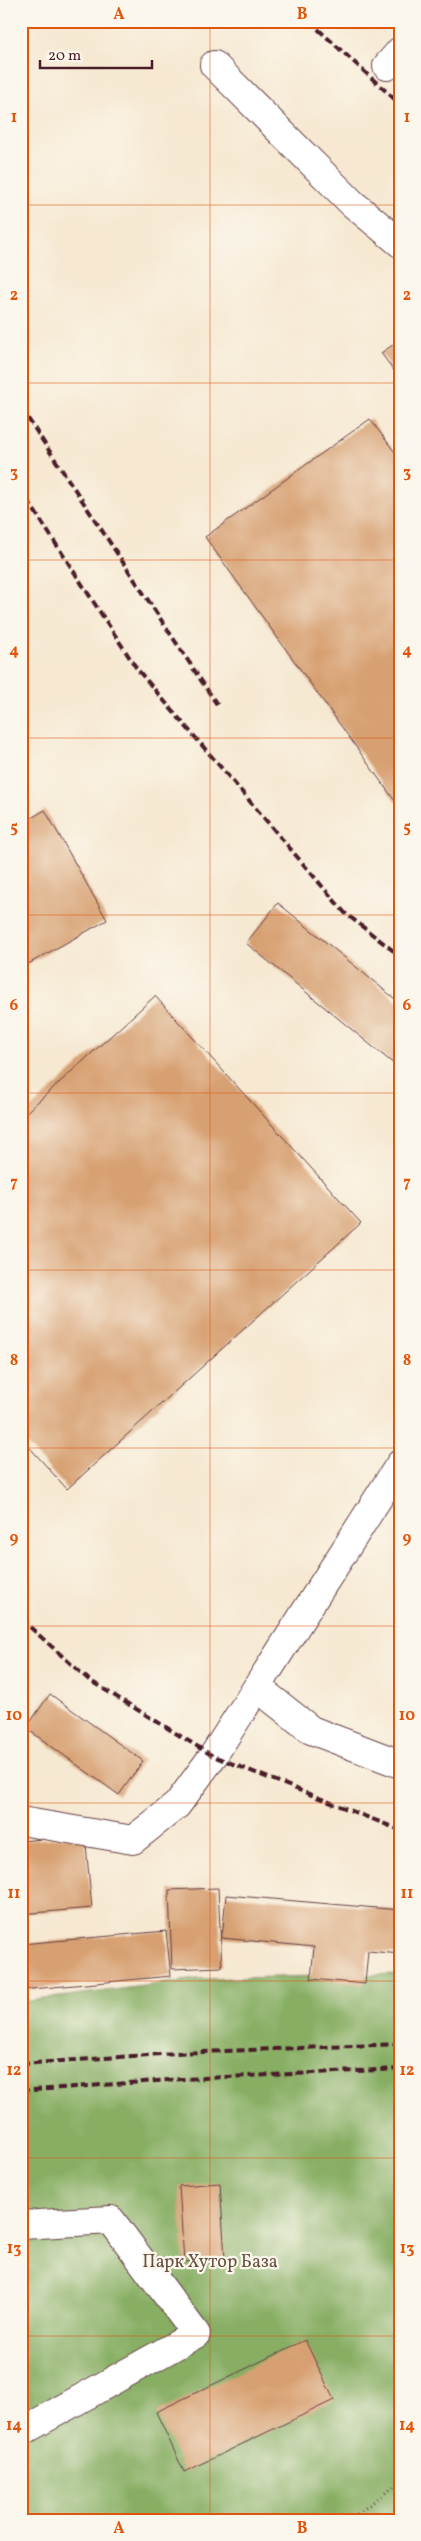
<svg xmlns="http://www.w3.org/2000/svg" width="421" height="2541" viewBox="0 0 421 2541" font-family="Vollkorn,serif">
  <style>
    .forest { fill: #87ae64; stroke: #686648 }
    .building { fill: #d7a072 }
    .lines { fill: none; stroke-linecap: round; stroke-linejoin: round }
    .minor-casing { stroke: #643d44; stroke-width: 30 }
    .path { stroke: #643d44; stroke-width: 3; stroke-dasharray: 1 4; stroke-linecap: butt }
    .minor { stroke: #fff; stroke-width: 28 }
    .rail { stroke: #4a1f2b; stroke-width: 4; stroke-dasharray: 8 4; stroke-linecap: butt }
    .grid { fill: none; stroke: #e0560e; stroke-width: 1; stroke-opacity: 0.55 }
    .labels { text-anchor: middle; stroke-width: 4.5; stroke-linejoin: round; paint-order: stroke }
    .park-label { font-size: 18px; fill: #675240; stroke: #fbf7ec }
    .neatline { fill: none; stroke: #e0560e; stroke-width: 2 }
    .grid-label { font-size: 16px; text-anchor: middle; font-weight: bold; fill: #e0560e }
  </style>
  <rect width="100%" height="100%" fill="#fbf7ec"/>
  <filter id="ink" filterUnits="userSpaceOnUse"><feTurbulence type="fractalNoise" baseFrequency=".02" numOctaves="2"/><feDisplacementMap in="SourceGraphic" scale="10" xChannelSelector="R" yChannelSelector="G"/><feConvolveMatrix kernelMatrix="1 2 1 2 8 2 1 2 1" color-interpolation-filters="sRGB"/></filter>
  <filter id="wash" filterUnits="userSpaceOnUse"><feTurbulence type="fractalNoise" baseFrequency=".0096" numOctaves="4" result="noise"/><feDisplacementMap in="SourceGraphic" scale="20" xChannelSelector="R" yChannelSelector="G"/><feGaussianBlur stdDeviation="1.12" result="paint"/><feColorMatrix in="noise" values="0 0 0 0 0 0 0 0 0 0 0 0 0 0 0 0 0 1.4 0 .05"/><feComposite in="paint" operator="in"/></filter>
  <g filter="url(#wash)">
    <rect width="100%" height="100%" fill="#f6e8d1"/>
    <polygon class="forest" points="400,1974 400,2520 21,2520 21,2002 197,1979"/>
    <g id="blocks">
      <g class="building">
        <polygon points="400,340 400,379 381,353"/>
        <polygon points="370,419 400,459 400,808 205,537"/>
        <polygon points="45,810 107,920 21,968 21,824"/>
        <polygon points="278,903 400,1003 400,1069 246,943"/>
        <polygon points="155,996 361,1223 67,1489 21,1438 21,1117"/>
        <polygon points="50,1694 143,1761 119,1795 26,1728"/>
        <polygon points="85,1835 92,1908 21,1914 21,1841"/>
        <polygon points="218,1888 222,1967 172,1969 169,1890"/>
        <polygon points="226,1895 400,1910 400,1954 368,1951 365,1984 311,1979 314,1947 222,1938"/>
        <polygon points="166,1931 171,1976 21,1990 21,1944"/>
        <polygon points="220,2183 225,2259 184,2262 179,2186"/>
        <polygon points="305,2340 334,2400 184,2472 156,2412"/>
      </g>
    </g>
  </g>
  <g filter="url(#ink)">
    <use href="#blocks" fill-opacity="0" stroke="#643d44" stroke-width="1"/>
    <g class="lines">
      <defs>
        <g id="minor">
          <polyline points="214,65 352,203 400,243"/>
          <polyline points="387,66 400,51"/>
          <polyline points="258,1688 311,1730 400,1764"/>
          <polyline points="21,1821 133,1840 177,1805 213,1756 400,1464"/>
          <polyline points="21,2225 111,2220 196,2334 21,2432"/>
        </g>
      </defs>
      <use href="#minor" class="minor-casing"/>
      <polyline class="path" points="349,2520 400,2482"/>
      <use href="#minor" class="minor"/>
      <g class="rail">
        <polyline points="309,21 400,104"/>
        <polyline points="21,408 218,706"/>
        <polyline points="21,490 137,669 345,913 400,956"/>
        <polyline points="21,1619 89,1680 213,1756 400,1830"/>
        <polyline points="21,2064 175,2053 400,2044"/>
        <polyline points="21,2091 183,2079 400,2069"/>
      </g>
    </g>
  </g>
  <path class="grid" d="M 210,21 L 210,2520M 21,205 L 400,205M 21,383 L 400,383M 21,560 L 400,560M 21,738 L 400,738M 21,915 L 400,915M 21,1093 L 400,1093M 21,1270 L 400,1270M 21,1448 L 400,1448M 21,1626 L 400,1626M 21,1803 L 400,1803M 21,1981 L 400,1981M 21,2158 L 400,2158M 21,2336 L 400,2336"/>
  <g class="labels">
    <g class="park-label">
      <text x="210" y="2267">Парк Хутор База</text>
    </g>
  </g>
  <rect width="421" height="2541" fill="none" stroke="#fbf7ec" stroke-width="55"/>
  <path d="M40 60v8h112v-8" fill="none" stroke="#4a1f2b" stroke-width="2.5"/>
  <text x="48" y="60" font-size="15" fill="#4a1f2b" stroke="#fbf7ec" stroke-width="4" paint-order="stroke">20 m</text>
  <rect x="28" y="28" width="366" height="2486" class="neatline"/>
  <g class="grid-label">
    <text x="119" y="19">A</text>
    <text x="302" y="19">B</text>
    <text x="14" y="122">1</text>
    <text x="407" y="122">1</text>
    <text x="14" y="300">2</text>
    <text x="407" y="300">2</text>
    <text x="14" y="477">3</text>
    <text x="407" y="477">3</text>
    <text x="14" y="655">4</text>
    <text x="407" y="655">4</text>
    <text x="14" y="832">5</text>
    <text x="407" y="832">5</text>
    <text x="14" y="1010">6</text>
    <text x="407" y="1010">6</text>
    <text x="14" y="1187">7</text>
    <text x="407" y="1187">7</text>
    <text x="14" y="1365">8</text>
    <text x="407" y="1365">8</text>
    <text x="14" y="1543">9</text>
    <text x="407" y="1543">9</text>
    <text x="14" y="1720">10</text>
    <text x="407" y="1720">10</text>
    <text x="14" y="1898">11</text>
    <text x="407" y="1898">11</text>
    <text x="14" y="2075">12</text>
    <text x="407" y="2075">12</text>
    <text x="14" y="2253">13</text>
    <text x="407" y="2253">13</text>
    <text x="14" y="2430">14</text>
    <text x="407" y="2430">14</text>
    <text x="119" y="2533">A</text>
    <text x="302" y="2533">B</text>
  </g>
</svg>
